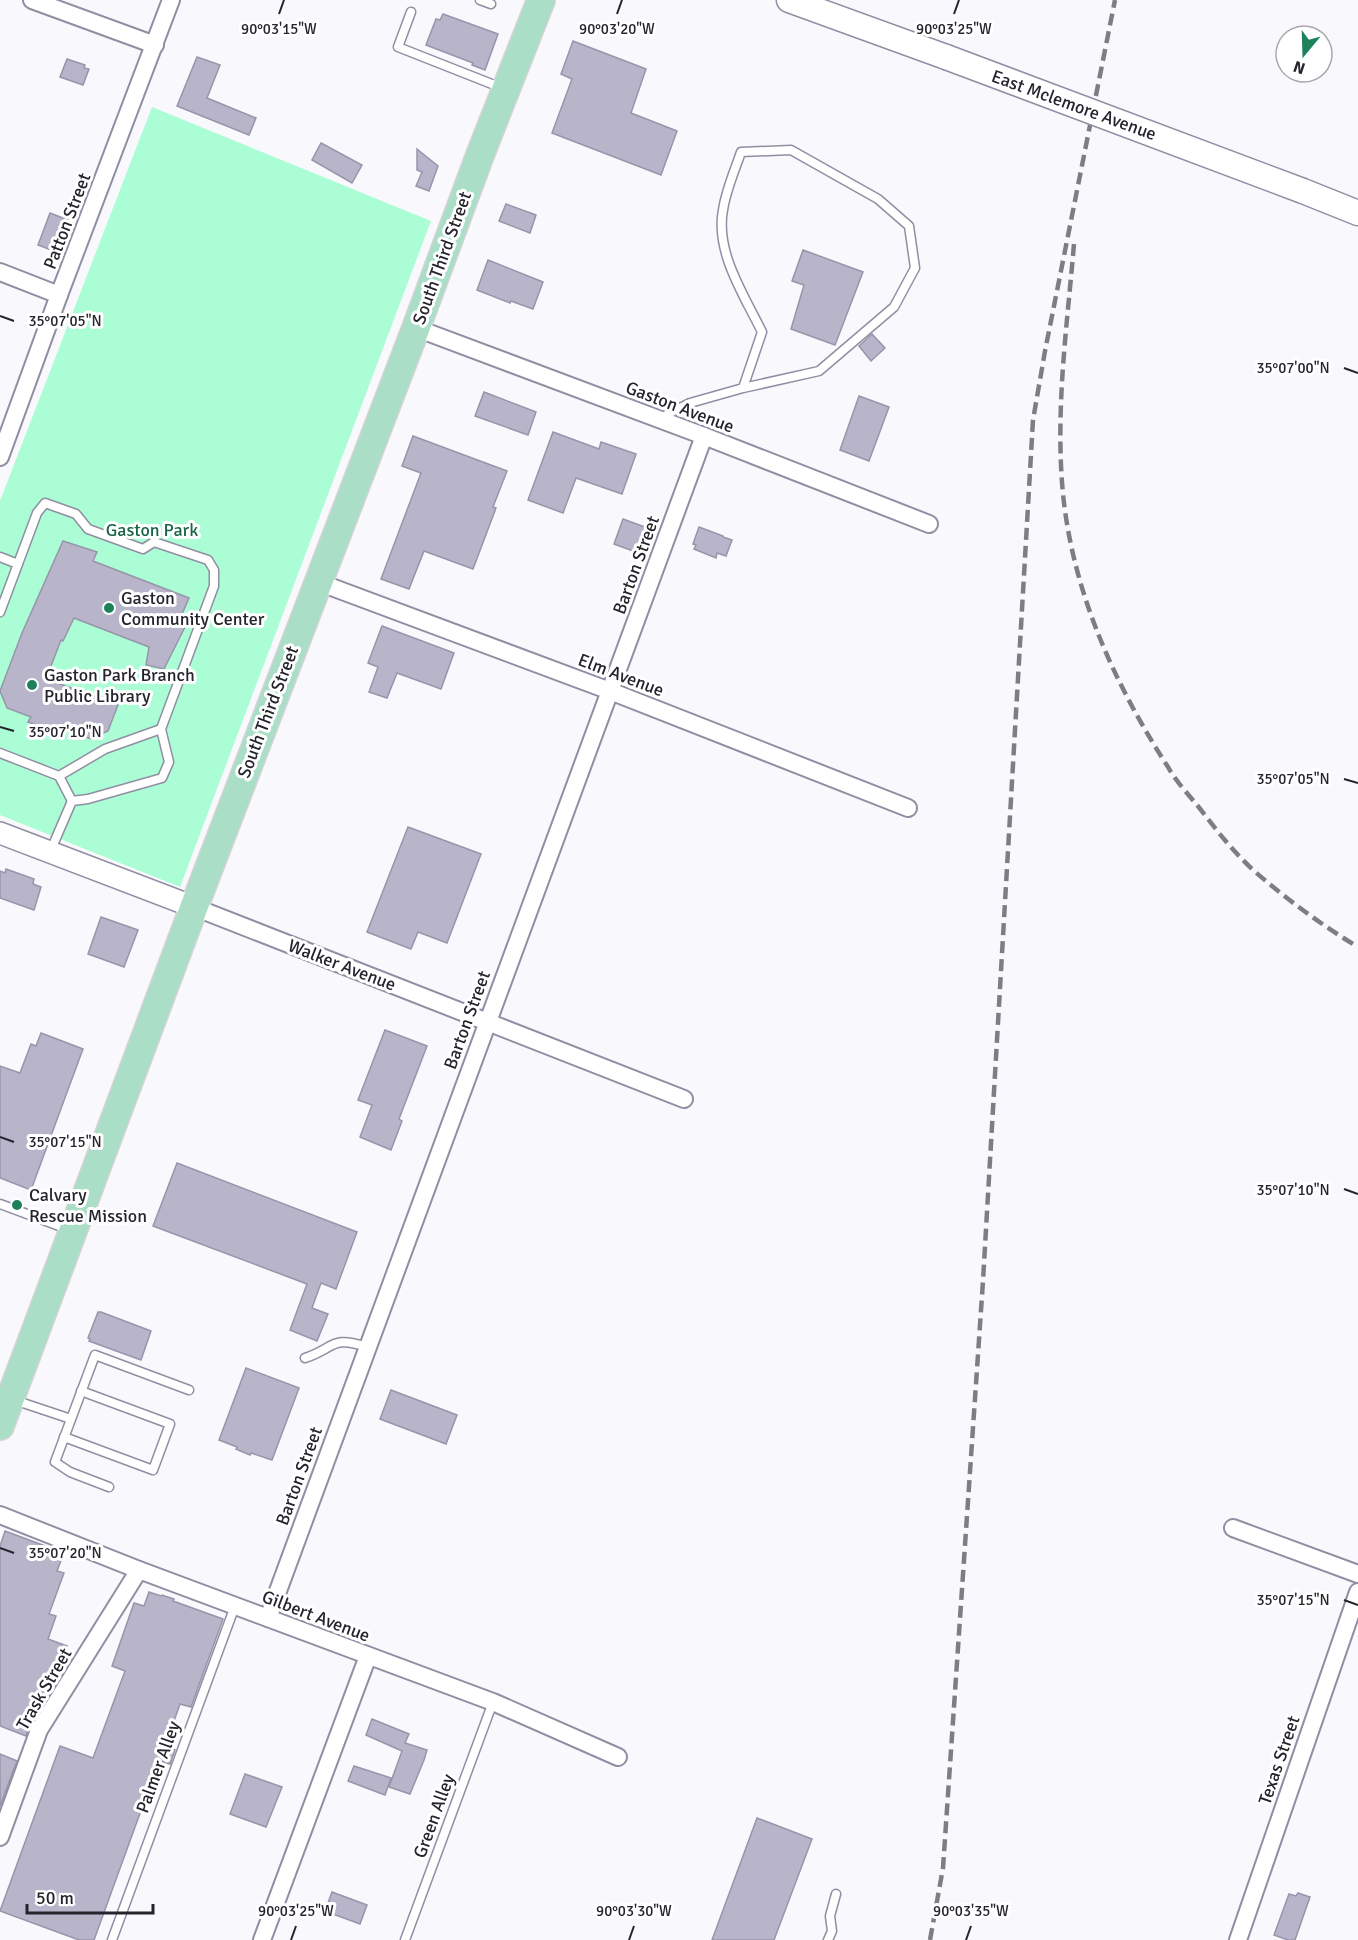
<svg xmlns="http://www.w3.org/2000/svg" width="1358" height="1940" viewBox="0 0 1358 1940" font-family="Signika,sans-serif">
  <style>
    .green { fill: #aafdd4 }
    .building { fill: #b8b5cb; stroke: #9894aa; stroke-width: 1.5 }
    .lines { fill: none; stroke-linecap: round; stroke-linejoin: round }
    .service-casing { stroke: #918ea3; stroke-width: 11 }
    .minor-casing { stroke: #918ea3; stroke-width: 20 }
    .tertiary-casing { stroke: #918ea3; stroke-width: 24 }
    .secondary-casing { stroke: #918ea3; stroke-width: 27 }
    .primary-casing { stroke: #d3d3d5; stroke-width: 30 }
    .service { stroke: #fff; stroke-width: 8 }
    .minor { stroke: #fff; stroke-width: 16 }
    .tertiary { stroke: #fff; stroke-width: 21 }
    .secondary { stroke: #fff; stroke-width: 24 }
    .primary { stroke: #aadec6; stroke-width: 27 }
    .rail { stroke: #7e7d84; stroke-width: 4.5; stroke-dasharray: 12 6; stroke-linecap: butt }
    .secondary-bridge-casing { stroke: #918ea3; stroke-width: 27; stroke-linecap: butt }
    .secondary-bridge { stroke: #fff; stroke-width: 24 }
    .ticks { fill: none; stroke: #25232c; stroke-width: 2 }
    .poi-dot { fill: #1d825c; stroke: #fff; stroke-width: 2 }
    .labels { text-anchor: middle; stroke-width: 6; stroke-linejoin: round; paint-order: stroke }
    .street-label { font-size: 18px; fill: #25232c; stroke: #fff }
    .park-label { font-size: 18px; fill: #186547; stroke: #fff }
    .poi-label { font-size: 18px; fill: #25232c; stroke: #fff; text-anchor: start }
    .ticks-label { font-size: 15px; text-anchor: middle; fill: #25232c; stroke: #fff; stroke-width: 6; stroke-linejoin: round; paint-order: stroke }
  </style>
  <rect width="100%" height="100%" fill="#f8f8fd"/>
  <polygon class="green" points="152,107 431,221 180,887 0,815 0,501"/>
  <g class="building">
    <polygon points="443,14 498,34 485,70 472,65 473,63 426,45 436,19 440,20"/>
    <polygon points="573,41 646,69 631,113 677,131 661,175 552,133 572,79 561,74"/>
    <polygon points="197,57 220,65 207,98 256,118 249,135 177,106"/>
    <polygon points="67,59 85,65 84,68 89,69 83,85 60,77"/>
    <polygon points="321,143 362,165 352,183 312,160"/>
    <polygon points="417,149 438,166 429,191 416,186 422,172 417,170"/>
    <polygon points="506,204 536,215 530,233 499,221"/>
    <polygon points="50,213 68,220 57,252 38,245"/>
    <polygon points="803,250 863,272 835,345 791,329 804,285 792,281"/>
    <polygon points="488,260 543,282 533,309 511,301 510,303 477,290"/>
    <polygon points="872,334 885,348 871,361 859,346"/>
    <polygon points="484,392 536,412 528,435 475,416"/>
    <polygon points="859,396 889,407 869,461 840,450"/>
    <polygon points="553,432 599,449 601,442 636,454 622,494 576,478 563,513 528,500"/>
    <polygon points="413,436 507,471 493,507 496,508 473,569 424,551 409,589 381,579 421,473 402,466"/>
    <polygon points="623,519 653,530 644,555 614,544"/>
    <polygon points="699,527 723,536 723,537 732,540 726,556 717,553 716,558 694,549 696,545 693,544"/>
    <polygon points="63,541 97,552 93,561 189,598 179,621 187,623 164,669 146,665 149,647 74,618 63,641 61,640 46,679 118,705 108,731 91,739 64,730 62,734 28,722 31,717 7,708 0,691 22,633"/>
    <polygon points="382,626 454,653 441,689 397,673 387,698 369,692 378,667 368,663"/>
    <polygon points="408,827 481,854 447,943 418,932 411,949 367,932"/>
    <polygon points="6,869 34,879 33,884 41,887 34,910 0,898 0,871 5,873"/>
    <polygon points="101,917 138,930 124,967 88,954"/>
    <polygon points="385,1030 427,1046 399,1119 402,1121 391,1150 360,1137 372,1105 358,1100"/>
    <polygon points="41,1033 83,1049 31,1190 0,1178 0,1066 20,1073 31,1044 36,1046"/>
    <polygon points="177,1163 357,1232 336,1289 321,1283 312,1308 328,1314 317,1341 290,1330 307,1284 153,1226"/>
    <polygon points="98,1312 101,1312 151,1331 141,1360 89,1341 90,1339 88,1338"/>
    <polygon points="246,1368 299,1388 272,1460 251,1453 250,1455 236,1449 237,1447 219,1440"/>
    <polygon points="391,1390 457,1415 446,1444 380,1419"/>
    <polygon points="5,1531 64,1553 57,1571 64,1573 49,1614 56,1616 48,1639 67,1646 48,1696 30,1724 26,1736 0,1726 0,1546"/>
    <polygon points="149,1592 161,1596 162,1595 174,1599 173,1601 223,1619 191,1707 180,1704 168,1738 171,1739 168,1747 175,1750 170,1764 159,1761 94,1940 79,1940 0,1911 60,1746 93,1758 125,1671 112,1666 134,1603 144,1606"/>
    <polygon points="372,1719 409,1734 405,1743 427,1750 424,1760 410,1794 389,1787 402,1751 366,1735"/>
    <polygon points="0,1754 17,1761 0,1806"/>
    <polygon points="354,1766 391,1778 385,1795 348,1781"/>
    <polygon points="245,1774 282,1787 266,1827 230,1814"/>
    <polygon points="757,1818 812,1839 774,1940 712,1940"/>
    <polygon points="332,1892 367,1905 360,1924 325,1911"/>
    <polygon points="1298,1893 1310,1897 1295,1940 1288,1940 1274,1935 1289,1894 1296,1896"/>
  </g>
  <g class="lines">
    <defs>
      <g id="service">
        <polyline points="480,0 491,4"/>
        <polyline points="411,12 398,47 502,88"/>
        <path d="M 658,419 L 690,403 L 743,388 L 762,332 C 744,295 715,252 723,210 C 726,190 735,170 741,152 L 791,150 L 878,199 L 909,226 L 915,268 L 894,307 L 819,371 L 743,388"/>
        <polyline points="0,557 18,564"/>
        <polyline points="0,612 37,513 45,503 76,514 88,529 143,549 154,542 208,560 214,570 214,586 161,729 169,762 162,778 88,799 72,801"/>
        <polyline points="0,753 59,776 72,801"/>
        <polyline points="59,776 105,749 161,729"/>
        <polyline points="50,852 72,801"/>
        <polyline points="0,1204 70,1230"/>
        <path d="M 305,1358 C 335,1348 331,1335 367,1347"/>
        <polyline points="14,1400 71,1419"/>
        <polyline points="64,1437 153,1470 170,1424 81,1391"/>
        <polyline points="109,1487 70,1472 55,1462 95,1355 189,1390"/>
        <polyline points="112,1940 235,1606"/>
        <polyline points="405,1940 493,1702"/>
        <polyline points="828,1940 832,1931 830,1916 836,1894"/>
      </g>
      <g id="minor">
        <polyline points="32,0 155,45"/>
        <polyline points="0,272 59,295"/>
        <polyline points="416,328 704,436 929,524"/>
        <polyline points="0,457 59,295 171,0"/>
        <polyline points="318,582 610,691 908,808"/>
        <polyline points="194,907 684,1099"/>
        <polyline points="0,1515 139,1570 493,1702 618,1757"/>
        <polyline points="1233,1528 1358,1574"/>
        <polyline points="268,1618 704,436"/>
        <polyline points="0,1837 39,1730 139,1570"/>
        <polyline points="262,1940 368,1656"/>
        <polyline points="1238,1940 1358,1592"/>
      </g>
      <polyline id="tertiary" points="0,833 194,907"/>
      <g id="secondary">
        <polyline points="789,0 946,57"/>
        <polyline points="1303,191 1358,213"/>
      </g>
      <polyline id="primary" points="0,1426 194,907 416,328 480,155 541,0"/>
    </defs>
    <use href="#service" class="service-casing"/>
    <use href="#minor" class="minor-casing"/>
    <use href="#tertiary" class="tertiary-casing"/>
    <use href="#secondary" class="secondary-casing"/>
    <use href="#primary" class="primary-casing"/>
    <use href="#service" class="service"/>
    <use href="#minor" class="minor"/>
    <use href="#tertiary" class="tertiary"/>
    <use href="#secondary" class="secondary"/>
    <use href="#primary" class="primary"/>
    <g class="rail">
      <path d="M 1074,244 C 1067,327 1055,410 1063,494 C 1073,593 1115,685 1168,767 C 1177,783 1190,796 1201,810 C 1217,831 1233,851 1252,869 C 1285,898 1320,924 1358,947"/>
      <polyline points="930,1940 943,1868 983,1281 1033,420 1045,351 1115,0"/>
    </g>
    <defs>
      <polyline id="secondary-bridge" points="946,57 1303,191"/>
    </defs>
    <use href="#secondary-bridge" class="secondary-bridge-casing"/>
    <use href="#secondary-bridge" class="secondary-bridge"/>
  </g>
  <path class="ticks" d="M 279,14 L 284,0M 617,14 L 622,0M 954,14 L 959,0M 0,316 L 14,321M 1344,368 L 1358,373M 0,727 L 14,731M 1344,779 L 1358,783M 0,1137 L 14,1142M 1344,1189 L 1358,1194M 0,1548 L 14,1553M 1344,1600 L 1358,1605M 291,1940 L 296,1926M 629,1940 L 634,1926M 966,1940 L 971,1926"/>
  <g class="poi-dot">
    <circle cx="109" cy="608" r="6"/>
    <circle cx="32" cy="685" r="6"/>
    <circle cx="17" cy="1205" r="6"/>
  </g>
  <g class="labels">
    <g class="street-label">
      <text transform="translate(1074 105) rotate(20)" y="6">East Mclemore Avenue</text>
      <text transform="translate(67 221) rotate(-69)" y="6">Patton Street</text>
      <text transform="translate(442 258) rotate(-70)" y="6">South Third Street</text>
      <text transform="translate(680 407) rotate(21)" y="6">Gaston Avenue</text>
      <text transform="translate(636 565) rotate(-70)" y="6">Barton Street</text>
      <text transform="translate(621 675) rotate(21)" y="6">Elm Avenue</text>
      <text transform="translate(268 712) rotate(-69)" y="6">South Third Street</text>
      <text transform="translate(342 965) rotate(21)" y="6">Walker Avenue</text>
      <text transform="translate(467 1020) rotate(-70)" y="6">Barton Street</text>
      <text transform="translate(299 1476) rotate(-70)" y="6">Barton Street</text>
      <text transform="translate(316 1616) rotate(21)" y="6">Gilbert Avenue</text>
      <text transform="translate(44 1689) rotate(-60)" y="6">Trask Street</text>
      <text transform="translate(1279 1760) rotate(-71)" y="6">Texas Street</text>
      <text transform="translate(158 1767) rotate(-70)" y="6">Palmer Alley</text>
      <text transform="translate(434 1816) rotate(-70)" y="6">Green Alley</text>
    </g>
    <g class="park-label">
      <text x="152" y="536">Gaston Park</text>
    </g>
    <g class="poi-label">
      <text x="121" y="604">Gaston<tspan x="121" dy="21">Community Center</tspan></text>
      <text x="44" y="681">Gaston Park Branch<tspan x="44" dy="21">Public Library</tspan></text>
      <text x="29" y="1201">Calvary<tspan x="29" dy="21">Rescue Mission</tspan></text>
    </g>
  </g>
  <g class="ticks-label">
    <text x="617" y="34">90°03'20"W</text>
    <text x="954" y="34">90°03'25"W</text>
    <text x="279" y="34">90°03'15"W</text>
    <text x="65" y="326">35°07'05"N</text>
    <text x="1293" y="373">35°07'00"N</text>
    <text x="65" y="737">35°07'10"N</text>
    <text x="1293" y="784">35°07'05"N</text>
    <text x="65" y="1147">35°07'15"N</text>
    <text x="1293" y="1195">35°07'10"N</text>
    <text x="65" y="1558">35°07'20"N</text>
    <text x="1293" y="1605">35°07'15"N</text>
    <text x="296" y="1916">90°03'25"W</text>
    <text x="634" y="1916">90°03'30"W</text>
    <text x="971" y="1916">90°03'35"W</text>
  </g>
  <g transform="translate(1304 54) rotate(199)"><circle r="28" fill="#ffffff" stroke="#a8a7ab" stroke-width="1.5"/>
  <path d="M0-4.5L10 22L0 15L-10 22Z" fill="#1d825c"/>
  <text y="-9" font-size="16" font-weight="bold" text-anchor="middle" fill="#25232c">N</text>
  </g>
  <path d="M27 1904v9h126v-9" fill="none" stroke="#25232c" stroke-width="3"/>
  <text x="36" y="1904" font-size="18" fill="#25232c" stroke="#ffffff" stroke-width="4.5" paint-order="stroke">50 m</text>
</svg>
